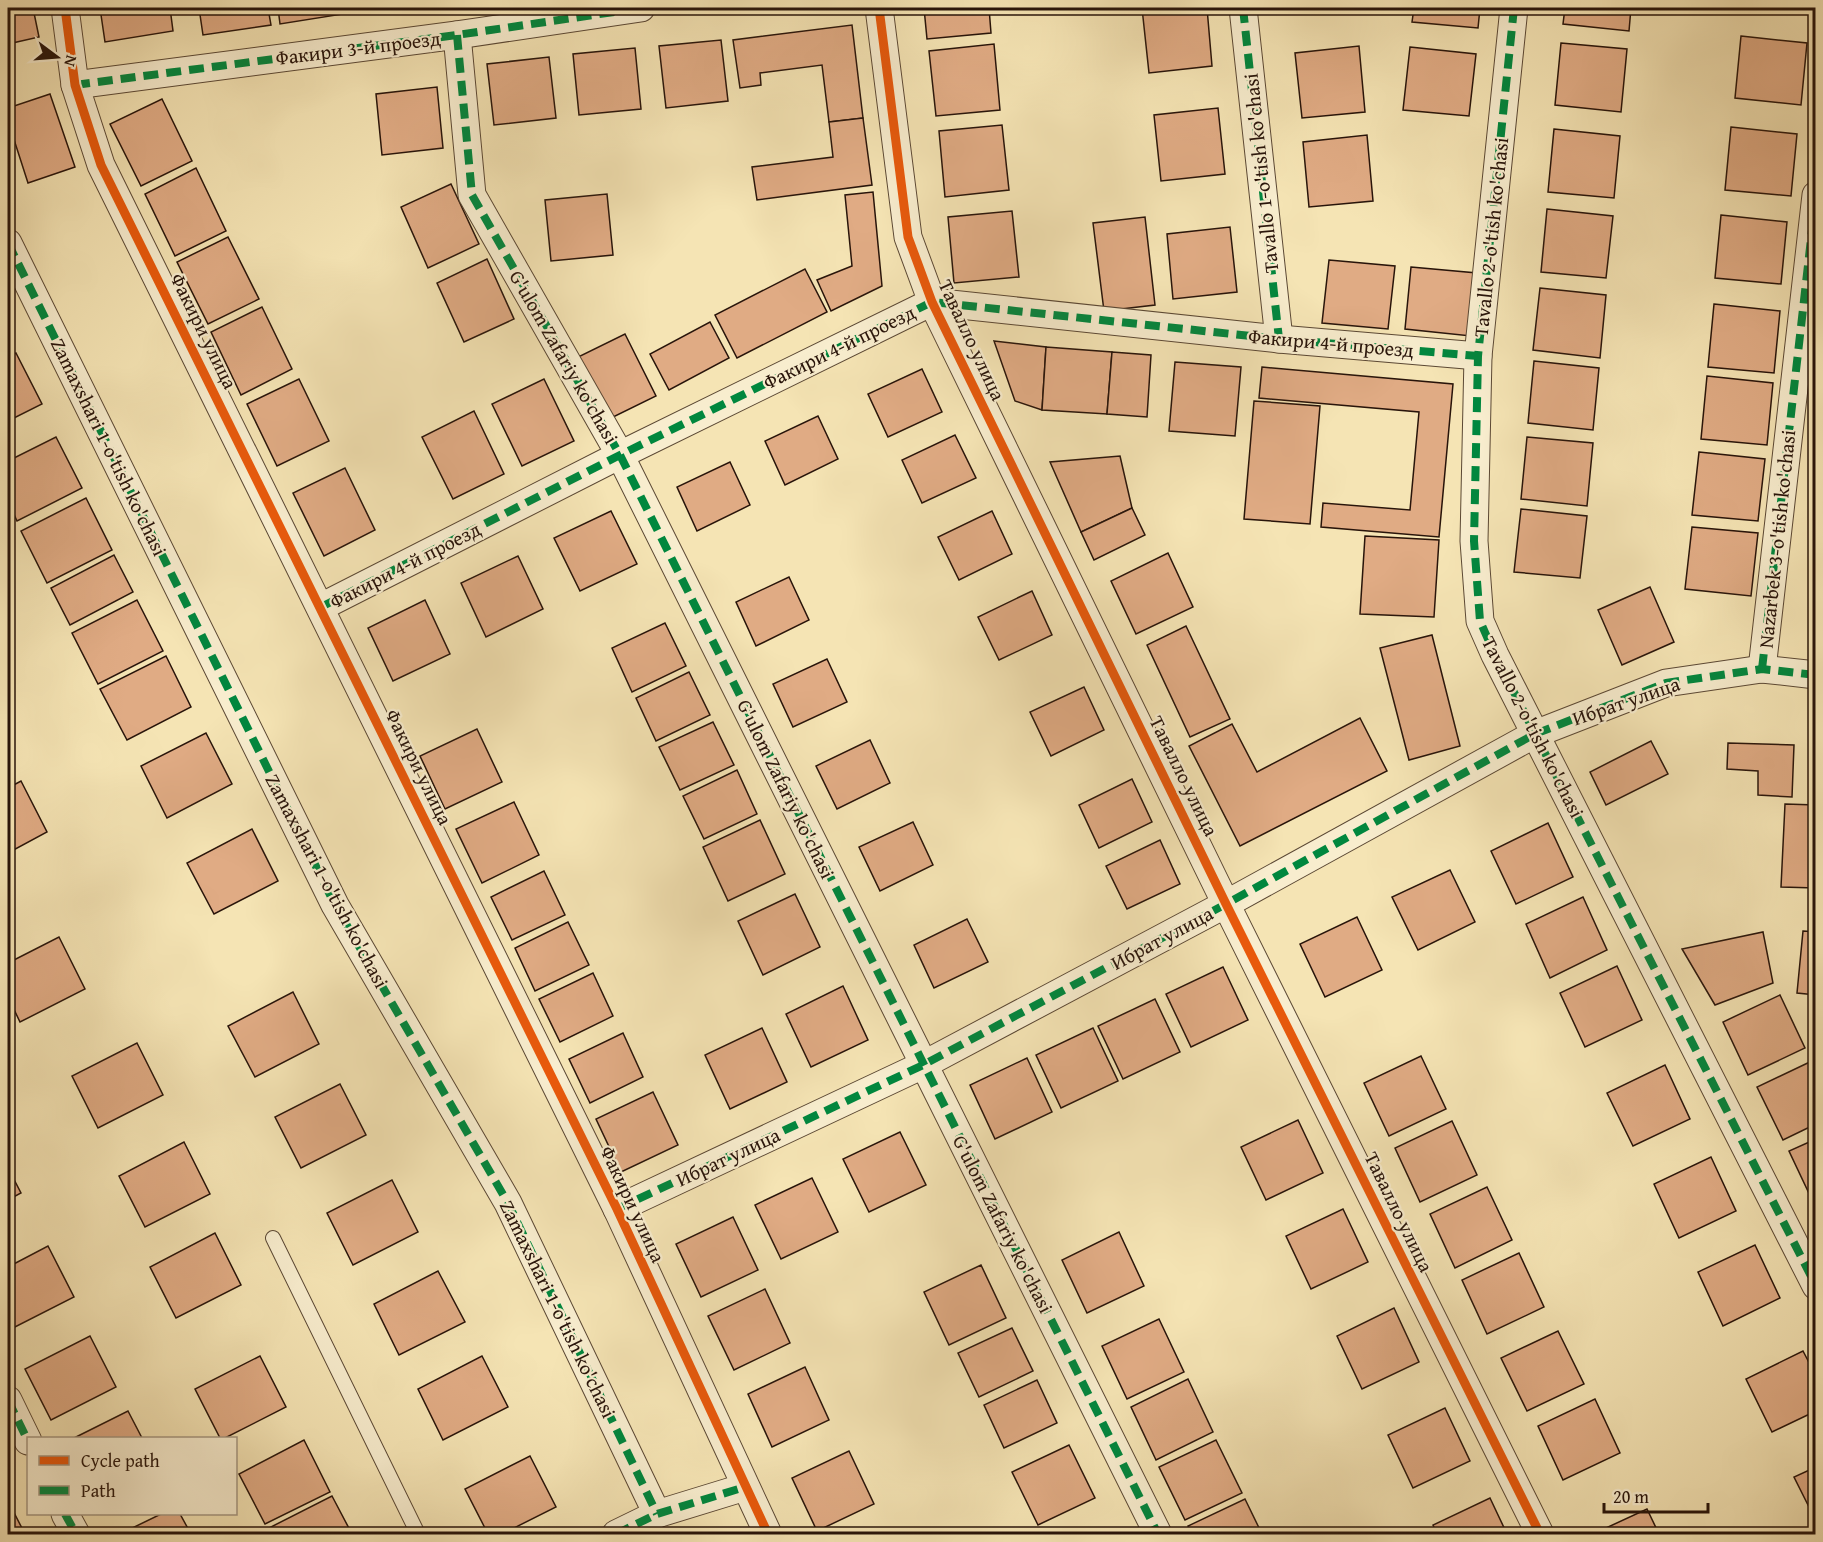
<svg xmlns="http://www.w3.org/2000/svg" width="1823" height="1542" viewBox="0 0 1823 1542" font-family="'Gentium Book Plus',serif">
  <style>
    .building { fill: #e0ab84; stroke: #28140a; stroke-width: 1.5 }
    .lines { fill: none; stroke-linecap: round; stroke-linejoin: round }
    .lane-casing { stroke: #5b4834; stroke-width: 16 }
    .street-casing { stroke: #5b4834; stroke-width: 29 }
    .lane { stroke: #f8edce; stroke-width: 14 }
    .street { stroke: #f8edce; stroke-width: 27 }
    .quiet { stroke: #00873e; stroke-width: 8; stroke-dasharray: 15 8; stroke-linecap: butt }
    .cycleway-casing { stroke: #f8edce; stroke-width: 13 }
    .cycleway { stroke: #e8590c; stroke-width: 9 }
    .labels { text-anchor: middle; stroke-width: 4.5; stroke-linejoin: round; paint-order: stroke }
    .street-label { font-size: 20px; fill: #28140a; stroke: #f8edce }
  </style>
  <rect width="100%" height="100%" fill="#f5e4b4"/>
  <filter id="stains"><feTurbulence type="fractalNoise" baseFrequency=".00333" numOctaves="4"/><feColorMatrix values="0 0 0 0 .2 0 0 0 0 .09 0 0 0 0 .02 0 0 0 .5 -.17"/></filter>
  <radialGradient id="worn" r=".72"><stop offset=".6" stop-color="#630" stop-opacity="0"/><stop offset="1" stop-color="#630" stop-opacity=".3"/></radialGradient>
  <g class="building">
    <polygon points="8,8 33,8 39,37 8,44"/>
    <polygon points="100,8 170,8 173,31 105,42"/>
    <polygon points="199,8 268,8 271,25 203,35"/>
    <polygon points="278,8 342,8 343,14 280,24"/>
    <polygon points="351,8 390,8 352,13"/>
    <polygon points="924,8 989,8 991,33 927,39"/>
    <polygon points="1142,8 1207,8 1212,66 1149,73"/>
    <polygon points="1414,8 1480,8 1478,28 1412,22"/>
    <polygon points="1565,8 1631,8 1629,31 1563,24"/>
    <polygon points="1745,8 1809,8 1809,14"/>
    <polygon points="852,25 863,118 829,122 822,65 760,73 761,85 740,88 733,40"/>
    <polygon points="1741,36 1807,43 1801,105 1735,98"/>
    <polygon points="721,40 728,101 666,108 659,46"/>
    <polygon points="1561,43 1627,49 1621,112 1555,105"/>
    <polygon points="994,44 1000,110 936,116 929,51"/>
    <polygon points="1359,46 1365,112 1302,118 1295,53"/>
    <polygon points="1410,47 1476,54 1469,116 1403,110"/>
    <polygon points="635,48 641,109 579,115 573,54"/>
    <polygon points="549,57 556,118 494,125 487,64"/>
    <polygon points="437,87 443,148 382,155 376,94"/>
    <polygon points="50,94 75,167 28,183 8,121 8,108"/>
    <polygon points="162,99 192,161 141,186 110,124"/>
    <polygon points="1218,108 1225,174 1161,181 1154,115"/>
    <polygon points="863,118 872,185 757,200 752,167 833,157 829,122"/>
    <polygon points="1002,125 1009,190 945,197 939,131"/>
    <polygon points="1731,127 1797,134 1791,196 1725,190"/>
    <polygon points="1554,129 1620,136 1614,198 1548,192"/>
    <polygon points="1367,135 1373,201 1309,207 1303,142"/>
    <polygon points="196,168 226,231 175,256 145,194"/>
    <polygon points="451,184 479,244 428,268 401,207"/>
    <polygon points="873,192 882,286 831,311 817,280 852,266 845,195"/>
    <polygon points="607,194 613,255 551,261 545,200"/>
    <polygon points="1547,209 1613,216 1606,278 1541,272"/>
    <polygon points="1012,211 1019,277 954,283 948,217"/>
    <polygon points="1721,215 1787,222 1781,284 1715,278"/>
    <polygon points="1145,217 1155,305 1104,311 1093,223"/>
    <polygon points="1230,227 1237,292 1173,299 1167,234"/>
    <polygon points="228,237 259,299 208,324 177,262"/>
    <polygon points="487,259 514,319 464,342 437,283"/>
    <polygon points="1329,260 1395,266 1388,329 1322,323"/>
    <polygon points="1411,267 1477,273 1471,336 1405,329"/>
    <polygon points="805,269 827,312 737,358 715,315"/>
    <polygon points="1540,288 1606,295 1600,358 1533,350"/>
    <polygon points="1714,304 1780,311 1774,373 1708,367"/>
    <polygon points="262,307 292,369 241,395 211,332"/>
    <polygon points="710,322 729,358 669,390 650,354"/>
    <polygon points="625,334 656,396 605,421 574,359"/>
    <polygon points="994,341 1046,347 1042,410 1015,401"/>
    <polygon points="1046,347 1112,352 1107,414 1042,410"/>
    <polygon points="1112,352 1151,355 1147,417 1107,414"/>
    <polygon points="16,353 42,404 8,421 8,357"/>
    <polygon points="1534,361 1599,368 1593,430 1528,423"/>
    <polygon points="1175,362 1241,367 1235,436 1169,431"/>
    <polygon points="1262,367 1453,384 1439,537 1321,527 1323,503 1410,510 1419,412 1259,398"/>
    <polygon points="922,369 942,412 888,437 868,394"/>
    <polygon points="1707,376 1773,383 1767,445 1701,439"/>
    <polygon points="299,379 329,441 277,466 247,404"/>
    <polygon points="544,379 574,441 522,466 492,404"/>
    <polygon points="1254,401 1320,406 1310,524 1244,519"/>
    <polygon points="474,411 504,474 453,499 422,437"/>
    <polygon points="818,416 838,459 785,485 765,441"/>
    <polygon points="955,435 976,478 922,503 902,460"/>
    <polygon points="56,437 82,488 17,521 8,501 8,461"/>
    <polygon points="1527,437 1593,443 1587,506 1521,499"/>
    <polygon points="1699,452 1765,459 1758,521 1692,515"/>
    <polygon points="1120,456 1132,508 1081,532 1050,462"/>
    <polygon points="730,462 750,505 697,531 677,487"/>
    <polygon points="345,468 375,530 324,556 293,493"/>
    <polygon points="86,498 112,550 47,583 21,531"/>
    <polygon points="1132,508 1145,535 1094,560 1081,532"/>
    <polygon points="1521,509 1587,516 1580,578 1514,572"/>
    <polygon points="611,511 637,564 580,591 554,538"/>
    <polygon points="992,511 1012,554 959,580 938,537"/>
    <polygon points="1692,527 1758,533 1751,596 1685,589"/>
    <polygon points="1365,536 1439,540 1434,617 1360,614"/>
    <polygon points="1168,553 1193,607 1136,634 1111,581"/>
    <polygon points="114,555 133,592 70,625 51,588"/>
    <polygon points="518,556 543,609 486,637 461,583"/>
    <polygon points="789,577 809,620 756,646 736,602"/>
    <polygon points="1650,587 1674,642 1622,665 1598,610"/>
    <polygon points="1032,591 1052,635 999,660 978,617"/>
    <polygon points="137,600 163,651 98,684 72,633"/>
    <polygon points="425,600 450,654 393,681 368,628"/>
    <polygon points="665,623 686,666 632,692 612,648"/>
    <polygon points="1186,626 1230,719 1190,737 1147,645"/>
    <polygon points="1432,635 1460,746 1409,760 1380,648"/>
    <polygon points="166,656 191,707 127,740 100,689"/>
    <polygon points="827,659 847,702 793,727 773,684"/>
    <polygon points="689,672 710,715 656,741 636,698"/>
    <polygon points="1084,687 1104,730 1051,756 1030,712"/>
    <polygon points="1360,718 1387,771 1240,846 1189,746 1232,724 1257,772"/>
    <polygon points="713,722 734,765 680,790 659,747"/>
    <polygon points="477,729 502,782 445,809 420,756"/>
    <polygon points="206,733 232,784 167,818 141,766"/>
    <polygon points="870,740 890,783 837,809 816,766"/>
    <polygon points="1651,741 1668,774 1606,805 1590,772"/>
    <polygon points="1728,743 1794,745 1792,797 1758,795 1758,771 1727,769"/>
    <polygon points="737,770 757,814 704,839 683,796"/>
    <polygon points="1132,779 1152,822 1099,848 1079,805"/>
    <polygon points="21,781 47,832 8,853 8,788"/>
    <polygon points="514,802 539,855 482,883 456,829"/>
    <polygon points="1785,804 1816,805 1816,888 1781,887"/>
    <polygon points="760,820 785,874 728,901 703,847"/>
    <polygon points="913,822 933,865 880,891 859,847"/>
    <polygon points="1548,823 1573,877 1516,904 1491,851"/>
    <polygon points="252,829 278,881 214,914 187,863"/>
    <polygon points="1160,840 1180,884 1127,909 1106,866"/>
    <polygon points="1450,870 1475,922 1418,950 1392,897"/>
    <polygon points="544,871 565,915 512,940 491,897"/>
    <polygon points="795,894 820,947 763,975 738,921"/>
    <polygon points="1583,897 1607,950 1550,978 1526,924"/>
    <polygon points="1357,917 1382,970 1325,997 1300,944"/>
    <polygon points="967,919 988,962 934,988 914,945"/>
    <polygon points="568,922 589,965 535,991 515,948"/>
    <polygon points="1803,931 1816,932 1816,995 1797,993"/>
    <polygon points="1763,932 1773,983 1715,1005 1682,949"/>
    <polygon points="59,937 85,989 20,1022 8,997 8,963"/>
    <polygon points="1617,966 1642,1020 1585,1047 1560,993"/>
    <polygon points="1223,967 1248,1020 1191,1047 1166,994"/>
    <polygon points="593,973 613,1016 560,1042 539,999"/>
    <polygon points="843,986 868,1040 811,1067 786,1014"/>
    <polygon points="293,992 319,1044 255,1077 228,1026"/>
    <polygon points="1780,995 1805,1048 1748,1075 1723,1022"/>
    <polygon points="1155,999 1180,1052 1123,1079 1098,1026"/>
    <polygon points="762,1028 787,1082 730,1109 705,1055"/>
    <polygon points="1093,1028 1118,1081 1061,1108 1036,1055"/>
    <polygon points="623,1033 643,1077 590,1103 569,1059"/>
    <polygon points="137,1043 163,1095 98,1128 72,1076"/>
    <polygon points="1421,1056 1446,1109 1389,1136 1364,1083"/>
    <polygon points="1027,1058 1052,1112 995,1139 970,1085"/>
    <polygon points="1814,1060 1816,1124 1783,1140 1757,1087"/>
    <polygon points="1665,1065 1690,1119 1633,1146 1607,1093"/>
    <polygon points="340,1084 366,1135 301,1168 275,1117"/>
    <polygon points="653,1092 678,1145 621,1172 596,1119"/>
    <polygon points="1298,1120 1323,1173 1266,1200 1241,1147"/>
    <polygon points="1452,1121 1477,1175 1420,1202 1395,1148"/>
    <polygon points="900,1132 926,1185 869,1212 843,1159"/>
    <polygon points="1816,1139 1816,1204 1814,1204 1789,1151"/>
    <polygon points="184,1142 210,1194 145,1227 119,1176"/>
    <polygon points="1711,1157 1736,1211 1679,1238 1654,1184"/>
    <polygon points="8,1168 21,1193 8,1200"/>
    <polygon points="812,1178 838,1232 781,1259 755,1205"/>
    <polygon points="392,1180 418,1232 353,1265 327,1213"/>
    <polygon points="1487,1187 1512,1240 1455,1268 1430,1214"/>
    <polygon points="1343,1209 1368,1262 1311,1289 1286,1236"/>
    <polygon points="733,1217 758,1270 701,1297 676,1244"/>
    <polygon points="1119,1232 1144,1286 1087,1313 1062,1260"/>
    <polygon points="215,1233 241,1285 176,1318 150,1267"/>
    <polygon points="1755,1245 1780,1298 1723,1326 1698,1272"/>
    <polygon points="48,1246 74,1297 9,1330 8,1267"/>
    <polygon points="1519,1253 1544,1307 1487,1334 1462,1280"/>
    <polygon points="981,1265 1006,1318 949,1345 924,1292"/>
    <polygon points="438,1271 465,1322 399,1355 374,1304"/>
    <polygon points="765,1289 790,1343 734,1370 708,1316"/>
    <polygon points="1394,1308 1419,1362 1362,1389 1337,1336"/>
    <polygon points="1159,1319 1184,1372 1127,1399 1102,1346"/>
    <polygon points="1012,1328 1033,1371 979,1397 958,1353"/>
    <polygon points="1558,1331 1584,1384 1527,1411 1501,1358"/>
    <polygon points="90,1336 116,1387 51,1420 25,1369"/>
    <polygon points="1803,1351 1816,1376 1816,1411 1772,1432 1746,1379"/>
    <polygon points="260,1356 286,1407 225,1438 220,1438 195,1389"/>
    <polygon points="482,1356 508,1407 443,1440 418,1389"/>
    <polygon points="805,1367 829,1420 772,1447 748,1394"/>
    <polygon points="1188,1379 1213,1432 1156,1460 1131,1407"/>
    <polygon points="1037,1380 1057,1423 1004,1448 984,1405"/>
    <polygon points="1595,1399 1620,1453 1563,1480 1538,1426"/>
    <polygon points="1445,1408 1470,1461 1413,1488 1388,1435"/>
    <polygon points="128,1411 142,1438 74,1438"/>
    <polygon points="304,1440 330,1492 265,1524 239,1474"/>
    <polygon points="1216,1440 1242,1493 1185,1520 1159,1467"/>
    <polygon points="1069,1445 1095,1498 1038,1525 1012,1472"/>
    <polygon points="849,1451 874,1504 817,1531 792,1478"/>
    <polygon points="530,1456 556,1507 502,1534 488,1534 465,1489"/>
    <polygon points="1816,1467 1816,1521 1794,1477"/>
    <polygon points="332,1496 352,1534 270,1534 267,1529"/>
    <polygon points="1490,1498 1507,1534 1437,1534 1433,1525"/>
    <polygon points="1245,1499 1262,1534 1192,1534 1188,1526"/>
    <polygon points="8,1501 25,1534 8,1534"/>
    <polygon points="1647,1509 1659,1534 1593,1534"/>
    <polygon points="161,1514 180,1514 191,1534 120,1534"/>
  </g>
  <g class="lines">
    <defs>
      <polyline id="lane" points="273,1238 418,1534"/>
      <g id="street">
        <polyline points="65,8 75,85 101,165 617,1209 768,1534"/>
        <polyline points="879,8 908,237 932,302 1226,904 1540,1534"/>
        <polyline points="1243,8 1279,339"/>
        <polyline points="1514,8 1478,356 1474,541 1480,621 1495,655 1816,1286"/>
        <polyline points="457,35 472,195 620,455 1158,1534"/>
        <polyline points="75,85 457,35 641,8"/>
        <polyline points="8,243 335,905 508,1203 657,1514"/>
        <polyline points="321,607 620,455 932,302 1279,339 1478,356"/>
        <polyline points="1762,669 1816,195"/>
        <polyline points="617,1209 923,1065 1226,904 1535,734 1666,683 1762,669 1816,675"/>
        <polyline points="8,1400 28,1441"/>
        <polyline points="65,1514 76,1534"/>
        <polyline points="616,1534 657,1514 745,1487"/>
      </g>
    </defs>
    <use href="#lane" class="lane-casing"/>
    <use href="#street" class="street-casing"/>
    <use href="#lane" class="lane"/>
    <use href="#street" class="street"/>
    <g class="quiet">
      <polyline points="1243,8 1279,339"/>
      <polyline points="1514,8 1478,356 1474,541 1480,621 1495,655 1816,1286"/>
      <polyline points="457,35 472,195 620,455 1158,1534"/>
      <polyline points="75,85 457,35 641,8"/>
      <polyline points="8,243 335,905 508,1203 657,1514"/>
      <polyline points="321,607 620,455 932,302 1279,339 1478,356"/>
      <polyline points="1762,669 1816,195"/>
      <polyline points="617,1209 923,1065 1226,904 1535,734 1666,683 1762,669 1816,675"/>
      <polyline points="8,1400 28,1441"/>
      <polyline points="65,1514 76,1534"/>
      <polyline points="616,1534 657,1514 745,1487"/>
    </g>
    <defs>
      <g id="cycleway">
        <polyline points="65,8 75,85 101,165 617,1209 768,1534"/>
        <polyline points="879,8 908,237 932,302 1226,904 1540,1534"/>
      </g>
    </defs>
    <use href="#cycleway" class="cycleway-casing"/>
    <use href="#cycleway" class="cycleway"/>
  </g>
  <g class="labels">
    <g class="street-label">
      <text transform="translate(358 48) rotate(-7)" y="7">Факири 3-й проезд</text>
      <text transform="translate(1261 173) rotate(-96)" y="7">Tavallo 1-o'tish ko'chasi</text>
      <text transform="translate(1491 237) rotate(-84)" y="7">Tavallo 2-o'tish ko'chasi</text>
      <text transform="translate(204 331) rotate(64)" y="7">Факири улица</text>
      <text transform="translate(972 340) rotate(65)" y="7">Тавалло улица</text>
      <text transform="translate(1331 343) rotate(5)" y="7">Факири 4-й проезд</text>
      <text transform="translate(839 347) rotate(-26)" y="7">Факири 4-й проезд</text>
      <text transform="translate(564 357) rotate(60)" y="7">G'ulom Zafariy ko'chasi</text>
      <text transform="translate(109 447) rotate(64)" y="7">Zamaxshari 1-o'tish ko'chasi</text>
      <text transform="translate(1777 539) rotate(-84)" y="7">Nazarbek 3-o'tish ko'chasi</text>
      <text transform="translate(405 565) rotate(-27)" y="7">Факири 4-й проезд</text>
      <text transform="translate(1626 701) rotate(-19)" y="7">Ибрат улица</text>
      <text transform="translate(1533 727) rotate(63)" y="7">Tavallo 2-o'tish ko'chasi</text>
      <text transform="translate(419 767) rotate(64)" y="7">Факири улица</text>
      <text transform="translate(1184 776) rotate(64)" y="7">Тавалло улица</text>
      <text transform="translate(786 789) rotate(64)" y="7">G'ulom Zafariy ko'chasi</text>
      <text transform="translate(327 881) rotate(62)" y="7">Zamaxshari 1-o'tish ko'chasi</text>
      <text transform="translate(1162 938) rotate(-28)" y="7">Ибрат улица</text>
      <text transform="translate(728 1157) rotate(-25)" y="7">Ибрат улица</text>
      <text transform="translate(633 1204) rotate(65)" y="7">Факири улица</text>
      <text transform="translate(1399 1212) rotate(64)" y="7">Тавалло улица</text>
      <text transform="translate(1003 1224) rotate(63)" y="7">G'ulom Zafariy ko'chasi</text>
      <text transform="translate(558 1309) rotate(64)" y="7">Zamaxshari 1-o'tish ko'chasi</text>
    </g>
  </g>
  <rect width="1823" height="1542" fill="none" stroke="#f5e4b4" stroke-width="30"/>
  <rect x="9" y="9" width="1805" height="1524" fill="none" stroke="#28140a" stroke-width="3"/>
  <rect x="15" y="15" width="1793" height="1512" fill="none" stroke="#28140a" stroke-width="1.5"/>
  <rect x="27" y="1437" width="210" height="78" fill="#f8edce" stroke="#a59680" stroke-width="1.5"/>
  <rect x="39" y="1456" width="30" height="9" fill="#e8590c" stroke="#a59680" stroke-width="1.5"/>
  <text x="81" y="1467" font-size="18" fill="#28140a">Cycle path</text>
  <rect x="39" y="1486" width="30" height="9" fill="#00873e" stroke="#a59680" stroke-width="1.5"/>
  <text x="81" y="1497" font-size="18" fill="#28140a">Path</text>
  <g transform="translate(57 57) rotate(106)" stroke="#f8edce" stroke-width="4.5" paint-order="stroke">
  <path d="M0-4.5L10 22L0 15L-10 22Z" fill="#28140a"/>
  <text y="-9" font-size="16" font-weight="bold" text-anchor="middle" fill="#28140a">N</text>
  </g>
  <path d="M1604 1503v9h104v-9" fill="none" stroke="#28140a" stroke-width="3"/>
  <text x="1613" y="1503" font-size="18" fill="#28140a" stroke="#f8edce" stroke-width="4.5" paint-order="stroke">20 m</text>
  <rect width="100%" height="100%" filter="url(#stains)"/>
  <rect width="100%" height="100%" fill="url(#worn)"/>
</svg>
